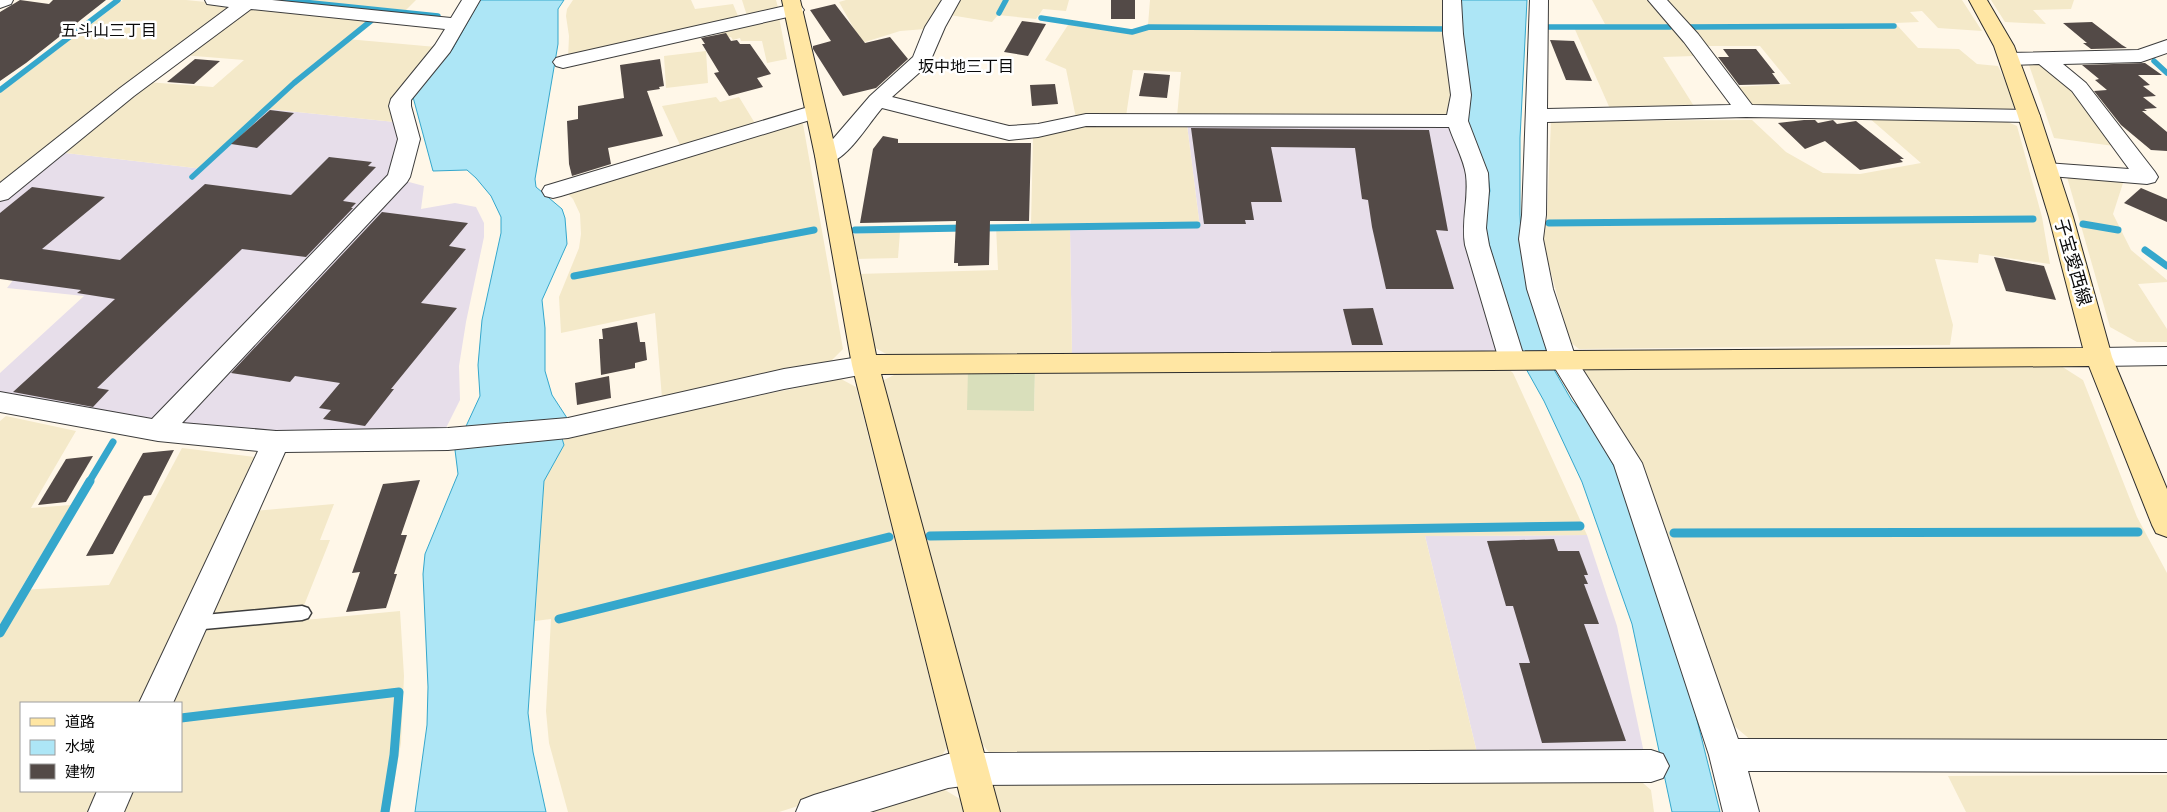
<svg xmlns="http://www.w3.org/2000/svg" width="2167" height="812" viewBox="0 0 2167 812" font-family="'Playfair Display','Noto Sans JP',serif">
  <style>
    .industrial { fill: #e7deea }
    .farmland { fill: #f4e9c9 }
    .cemetery { fill: #d9dfbb }
    .water { fill: #ade6f6; stroke: #35a7cc }
    .lines { fill: none; stroke-linecap: round; stroke-linejoin: round }
    .stream-far2 { stroke: #35a7cc; stroke-width: 5.5 }
    .stream-far1 { stroke: #35a7cc; stroke-width: 7 }
    .stream { stroke: #35a7cc; stroke-width: 9 }
    .building { fill: #534a47 }
    .lane-casing { stroke: #3d3d3d; stroke-width: 3 }
    .street-casing { stroke: #3d3d3d; stroke-width: 2 }
    .secondary-casing { stroke: #2c2c2c; stroke-width: 2 }
    .lane { fill: #fff; fill-rule: evenodd }
    .street { fill: #fff; fill-rule: evenodd }
    .secondary { fill: #ffe6a3; fill-rule: evenodd }
    .labels { text-anchor: middle; stroke-width: 5; stroke-linejoin: round; paint-order: stroke }
    .far-neighbourhood-label { font-size: 16px; fill: #0a0a0a; stroke: #fff }
    .street-label { font-size: 18px; fill: #0a0a0a; stroke: #fff }
  </style>
  <rect width="100%" height="100%" fill="#fff7e8"/>
  <g class="industrial">
    <polygon points="268,109 395,122 399,138 389,177 164,417 146,422 0,395 0,373 84,296 7,288 31,257 0,247 0,199 57,152 204,169"/>
    <polygon points="1454,124 1471,172 1504,352 1072,355 1070,230 1200,228 1187,125"/>
    <polygon points="409,182 424,186 421,209 455,203 476,207 484,223 484,237 466,322 459,366 460,400 446,428 277,434 176,426 403,183"/>
    <polygon points="1587,535 1617,626 1644,753 1478,757 1425,536"/>
  </g>
  <g class="farmland">
    <polygon points="123,0 186,0 236,5 0,188 0,93"/>
    <polygon points="301,0 416,0 406,10"/>
    <polygon points="573,0 691,0 695,9 733,4 740,21 568,58 569,36 566,16 567,9"/>
    <polygon points="742,0 776,0 779,11 748,19"/>
    <polygon points="846,0 941,0 926,29 900,31 862,43 839,2"/>
    <polygon points="958,0 1069,0 1066,11 1043,9 1036,19 998,15 992,22 950,15"/>
    <polygon points="1150,0 1449,0 1454,116 1177,117 1181,72 1133,70 1126,116 1076,118 1066,69 1045,60 1070,22 1132,31 1148,25"/>
    <polygon points="1592,0 1650,0 1682,38 1695,56 1663,57 1697,111 1611,111 1573,25 1605,24"/>
    <polygon points="1662,0 1962,0 1982,31 1938,28 1922,11 1910,12 1919,22 1895,23 1918,48 1959,49 1977,64 1998,66 2017,106 2012,110 1757,107 1746,102 1735,87 1791,84 1760,46 1701,46"/>
    <polygon points="1991,0 2074,0 2071,9 2033,10 2046,24 2005,22"/>
    <polygon points="247,7 371,19 347,39 436,47 395,122 268,109 204,169 57,152 147,82 213,87 244,60 182,55"/>
    <polygon points="779,17 787,59 767,63 762,41 741,41 740,38 733,40 731,37 723,39 719,31"/>
    <polygon points="706,51 708,83 666,88 664,56"/>
    <polygon points="2038,61 2075,88 2114,146 2054,138 2028,62"/>
    <polygon points="716,97 720,102 739,97 756,125 681,147 662,106"/>
    <polygon points="1868,117 2003,120 2017,126 2042,217 2050,264 1979,254 1978,263 1935,259 1953,325 1950,345 1579,349 1570,342 1542,240 1547,220 1551,121 1752,120 1786,152 1823,173 1860,174 1921,163"/>
    <polygon points="795,120 803,124 843,349 831,361 662,398 655,313 561,333 559,297 579,248 581,234 580,214 573,199 565,191"/>
    <polygon points="1082,125 1187,125 1200,228 1070,230 1072,355 888,355 870,345 857,274 998,270 996,226 1031,225 1033,136"/>
    <polygon points="2067,177 2124,180 2113,214 2131,250 2167,280 2167,282 2138,284 2167,329 2167,342 2137,342 2110,327"/>
    <polygon points="900,232 898,258 854,259 849,234"/>
    <polygon points="1505,366 1513,373 1587,535 1425,536 1478,757 996,761 980,741 882,381 900,372 968,369 1034,411 1035,369"/>
    <polygon points="2061,366 2083,380 2137,517 2167,573 2167,742 1752,741 1727,720 1577,368"/>
    <polygon points="841,379 856,387 947,748 936,763 779,812 568,812 549,743 546,711 551,619 535,621 544,481 564,445 563,440 595,429"/>
    <polygon points="6,416 76,431 31,508 71,505 20,590 109,585 182,448 255,457 257,468 146,703 21,703 21,791 104,791 94,812 0,812 0,421"/>
    <polygon points="334,504 320,540 330,540 303,608 211,615 253,511"/>
    <polygon points="400,611 404,676 401,743 389,812 114,812 123,791 181,791 181,703 164,703 198,630"/>
    <polygon points="998,775 1636,777 1651,790 1654,812 998,812 991,788"/>
    <polygon points="2167,775 2167,812 1966,812 1948,776"/>
    <polygon points="935,784 960,799 963,812 846,812"/>
  </g>
  <polygon class="cemetery" points="968,369 1035,369 1034,411 967,410"/>
  <g class="water">
    <polygon points="480,0 564,0 558,9 558,44 535,179 536,187 562,209 565,218 567,244 542,300 545,328 545,371 552,395 567,418 561,435 564,445 544,481 528,713 533,752 546,812 415,812 427,725 428,687 423,574 425,554 458,474 455,450 480,396 478,365 482,320 501,233 501,217 491,196 476,178 467,170 433,171 413,97 423,81 452,50"/>
    <polygon points="1459,0 1527,0 1520,138 1520,214 1521,238 1549,361 1572,401 1589,421 1620,477 1693,704 1720,812 1672,812 1632,624 1582,482 1544,401 1525,367 1482,220 1490,191 1488,176 1465,133"/>
  </g>
  <g class="lines">
    <g class="stream-far2">
      <polyline points="283,0 438,16"/>
      <polyline points="999,13 1006,0"/>
      <polyline points="1041,18 1132,32 1149,27 1445,29"/>
      <polyline points="1548,27 1670,27"/>
      <polyline points="1688,27 1894,26"/>
      <polyline points="2154,61 2167,73"/>
      <polyline points="0,90 118,0"/>
      <polyline points="192,177 294,83 372,20"/>
    </g>
    <g class="stream-far1">
      <polyline points="1549,223 2033,219"/>
      <polyline points="2083,224 2118,230"/>
      <polyline points="982,228 1197,225"/>
      <polyline points="855,230 965,228"/>
      <polyline points="2145,250 2167,266"/>
      <polyline points="574,276 814,230"/>
      <polyline points="89,482 113,442"/>
    </g>
    <g class="stream">
      <polyline points="1674,533 2138,532"/>
      <polyline points="930,536 1580,526"/>
      <polyline points="559,619 889,537"/>
      <polyline points="0,633 90,481"/>
      <polyline points="181,718 399,692 394,755 385,812"/>
    </g>
  </g>
  <g class="building">
    <polygon points="20,0 49,4 53,0 106,0 26,63 0,81 0,12"/>
    <rect x="1111" y="0" width="24" height="19"/>
    <polygon points="835,4 865,43 890,37 908,59 876,88 843,96 813,49 813,46 831,41 810,10"/>
    <polygon points="1022,21 1046,24 1028,56 1004,52"/>
    <polygon points="2092,22 2122,45 2127,48 2091,49 2083,43 2087,43 2063,23"/>
    <polygon points="726,33 731,41 737,40 740,44 750,44 771,74 757,78 763,87 729,96 714,73 719,72 702,44 705,44 701,38"/>
    <polygon points="1550,40 1574,41 1592,81 1566,80"/>
    <polygon points="1723,49 1756,49 1775,73 1772,73 1780,84 1739,85 1718,57 1729,57"/>
    <polygon points="195,59 220,61 194,84 167,82"/>
    <polygon points="660,59 664,86 659,87 660,89 647,91 663,136 608,148 611,164 572,176 569,164 567,121 578,119 578,106 624,98 620,65"/>
    <polygon points="2145,63 2162,75 2138,75 2150,85 2143,86 2156,96 2143,97 2157,108 2144,109 2147,111 2142,111 2167,132 2167,151 2151,150 2121,125 2094,91 2107,90 2095,80 2099,79 2082,65"/>
    <polygon points="1144,73 1170,75 1167,98 1139,96"/>
    <polygon points="1055,84 1058,104 1032,106 1030,85"/>
    <polygon points="270,110 294,113 257,148 231,144"/>
    <polygon points="1804,120 1815,120 1818,123 1833,120 1837,124 1856,121 1904,159 1900,159 1903,162 1860,170 1825,141 1805,149 1778,123"/>
    <polygon points="1191,128 1429,130 1448,231 1436,230 1454,289 1386,289 1372,227 1368,200 1362,199 1355,148 1271,147 1282,202 1251,202 1254,220 1245,220 1246,224 1204,224"/>
    <polygon points="883,136 898,139 898,143 1031,143 1029,221 990,221 989,265 958,266 958,263 954,263 956,221 860,223 873,149"/>
    <polygon points="329,157 372,162 368,166 376,167 343,201 356,203 351,208 353,208 306,257 242,249 97,388 109,390 93,407 13,392 115,299 77,293 81,290 0,279 0,213 32,187 105,197 42,249 120,260 205,184 291,195"/>
    <polygon points="2141,188 2167,199 2167,222 2124,203"/>
    <polygon points="382,212 468,223 449,246 466,249 421,303 457,308 391,389 394,389 365,426 323,419 331,410 319,408 340,383 295,376 290,382 231,373"/>
    <polygon points="1994,257 2044,266 2056,300 2006,291"/>
    <polygon points="1373,308 1383,345 1352,345 1343,309"/>
    <polygon points="637,322 640,342 645,342 647,360 635,363 635,368 601,375 599,339 603,339 602,329"/>
    <polygon points="609,376 611,398 577,405 575,383"/>
    <polygon points="174,450 151,495 144,496 113,554 86,556 143,453"/>
    <polygon points="93,456 66,502 38,505 66,459"/>
    <polygon points="420,480 401,535 407,535 394,574 397,574 386,608 346,612 360,572 352,573 383,484"/>
    <polygon points="1554,539 1558,551 1579,551 1588,575 1584,575 1588,584 1584,584 1599,624 1584,624 1626,741 1542,743 1519,663 1530,663 1513,606 1506,606 1487,541"/>
  </g>
  <g class="lines">
    <defs>
      <polygon id="lane" points="302,606 308,608 311,613 308,618 302,620 193,630 187,628 184,623 187,618 193,616"/>
      <g id="street">
        <polygon points="0,0 13,0 11,4 0,8"/>
        <polygon points="205,0 272,0 451,18 462,0 480,0 450,52 411,100 411,106 420,139 410,177 407,182 182,423 276,431 448,428 568,418 784,369 865,356 874,358 878,365 874,372 865,374 784,389 568,438 448,450 285,452 173,703 139,703 258,451 158,441 0,412 0,392 152,419 388,175 398,139 389,106 391,99 435,45 445,29 251,9 134,96 8,199 0,201 0,183 120,88 229,7 207,4"/>
        <path d="M 942,0 L 960,0 L 945,27 L 929,64 L 892,97 L 1009,126 L 1038,124 L 1086,114 L 1447,115 L 1451,95 L 1443,34 L 1443,0 L 1461,0 L 1463,34 L 1471,95 L 1468,121 L 1488,173 L 1489,191 L 1486,228 L 1489,245 L 1525,360 L 1521,367 L 1512,369 L 1503,367 L 1499,360 L 1465,245 C 1461,221 1469,199 1466,175 C 1464,160 1454,142 1449,127 L 1086,126 L 1038,137 L 1009,140 L 882,108 C 869,123 852,152 834,161 C 828,163 824,162 818,161 L 815,156 L 833,139 L 870,96 L 913,57 L 925,27 Z"/>
        <polygon points="1530,0 1548,0 1547,109 1731,105 1684,42 1648,0 1667,0 1698,34 1752,105 2029,110 2037,111 2040,116 2037,121 2029,122 1746,117 1547,122 1546,215 1543,239 1553,289 1576,359 1642,463 1738,739 2167,740 2167,772 1748,771 1759,812 1723,812 1709,755 1614,465 1550,360 1527,289 1519,239 1522,215"/>
        <polygon points="794,4 801,6 804,10 801,14 563,68 556,66 553,62 556,58 563,56"/>
        <polygon points="2167,40 2167,53 2141,62 2063,64 2086,83 2155,172 2158,177 2155,182 2147,184 2038,175 2035,170 2038,165 2046,163 2129,169 2072,91 2039,64 2009,65 2002,63 1999,59 2002,55 2009,53 2138,50"/>
        <polygon points="815,105 823,106 826,111 823,116 561,196 553,198 545,196 542,191 545,186"/>
        <polygon points="2167,347 2167,365 2099,366 2090,364 2086,357 2090,350 2099,348"/>
        <polygon points="1651,750 1663,754 1669,766 1663,778 1651,782 970,785 948,788 870,812 796,812 801,800 814,795 948,754 970,753"/>
        <polygon points="97,791 133,791 124,812 88,812"/>
      </g>
      <polygon id="secondary" points="782,0 800,0 837,156 876,355 2083,348 2049,217 2018,116 1994,46 1969,0 1987,0 2014,46 2040,116 2073,217 2112,357 2167,489 2167,537 2156,533 2152,525 2089,366 881,374 1000,812 964,812 852,365 815,156"/>
    </defs>
    <use href="#lane" class="lane-casing"/>
    <use href="#street" class="street-casing"/>
    <use href="#secondary" class="secondary-casing"/>
    <use href="#lane" class="lane"/>
    <use href="#street" class="street"/>
    <use href="#secondary" class="secondary"/>
  </g>
  <g class="labels">
    <g class="far-neighbourhood-label">
      <text x="109" y="36">五斗山三丁目</text>
      <text x="966" y="72">坂中地三丁目</text>
    </g>
    <g class="street-label">
      <text transform="translate(2073 262) rotate(74)" y="6">子宝愛西線</text>
    </g>
  </g>
  <rect x="20" y="702" width="162" height="90" fill="#ffffff" stroke="#9d9d9d"/>
  <rect x="30" y="718" width="25" height="8" fill="#ffe6a3" stroke="#9d9d9d"/>
  <text x="65" y="727" font-size="15" fill="#0a0a0a">道路</text>
  <rect x="30" y="740" width="25" height="15" fill="#ade6f6" stroke="#9d9d9d"/>
  <text x="65" y="752" font-size="15" fill="#0a0a0a">水域</text>
  <rect x="30" y="764" width="25" height="15" fill="#534a47" stroke="#9d9d9d"/>
  <text x="65" y="777" font-size="15" fill="#0a0a0a">建物</text>
</svg>
